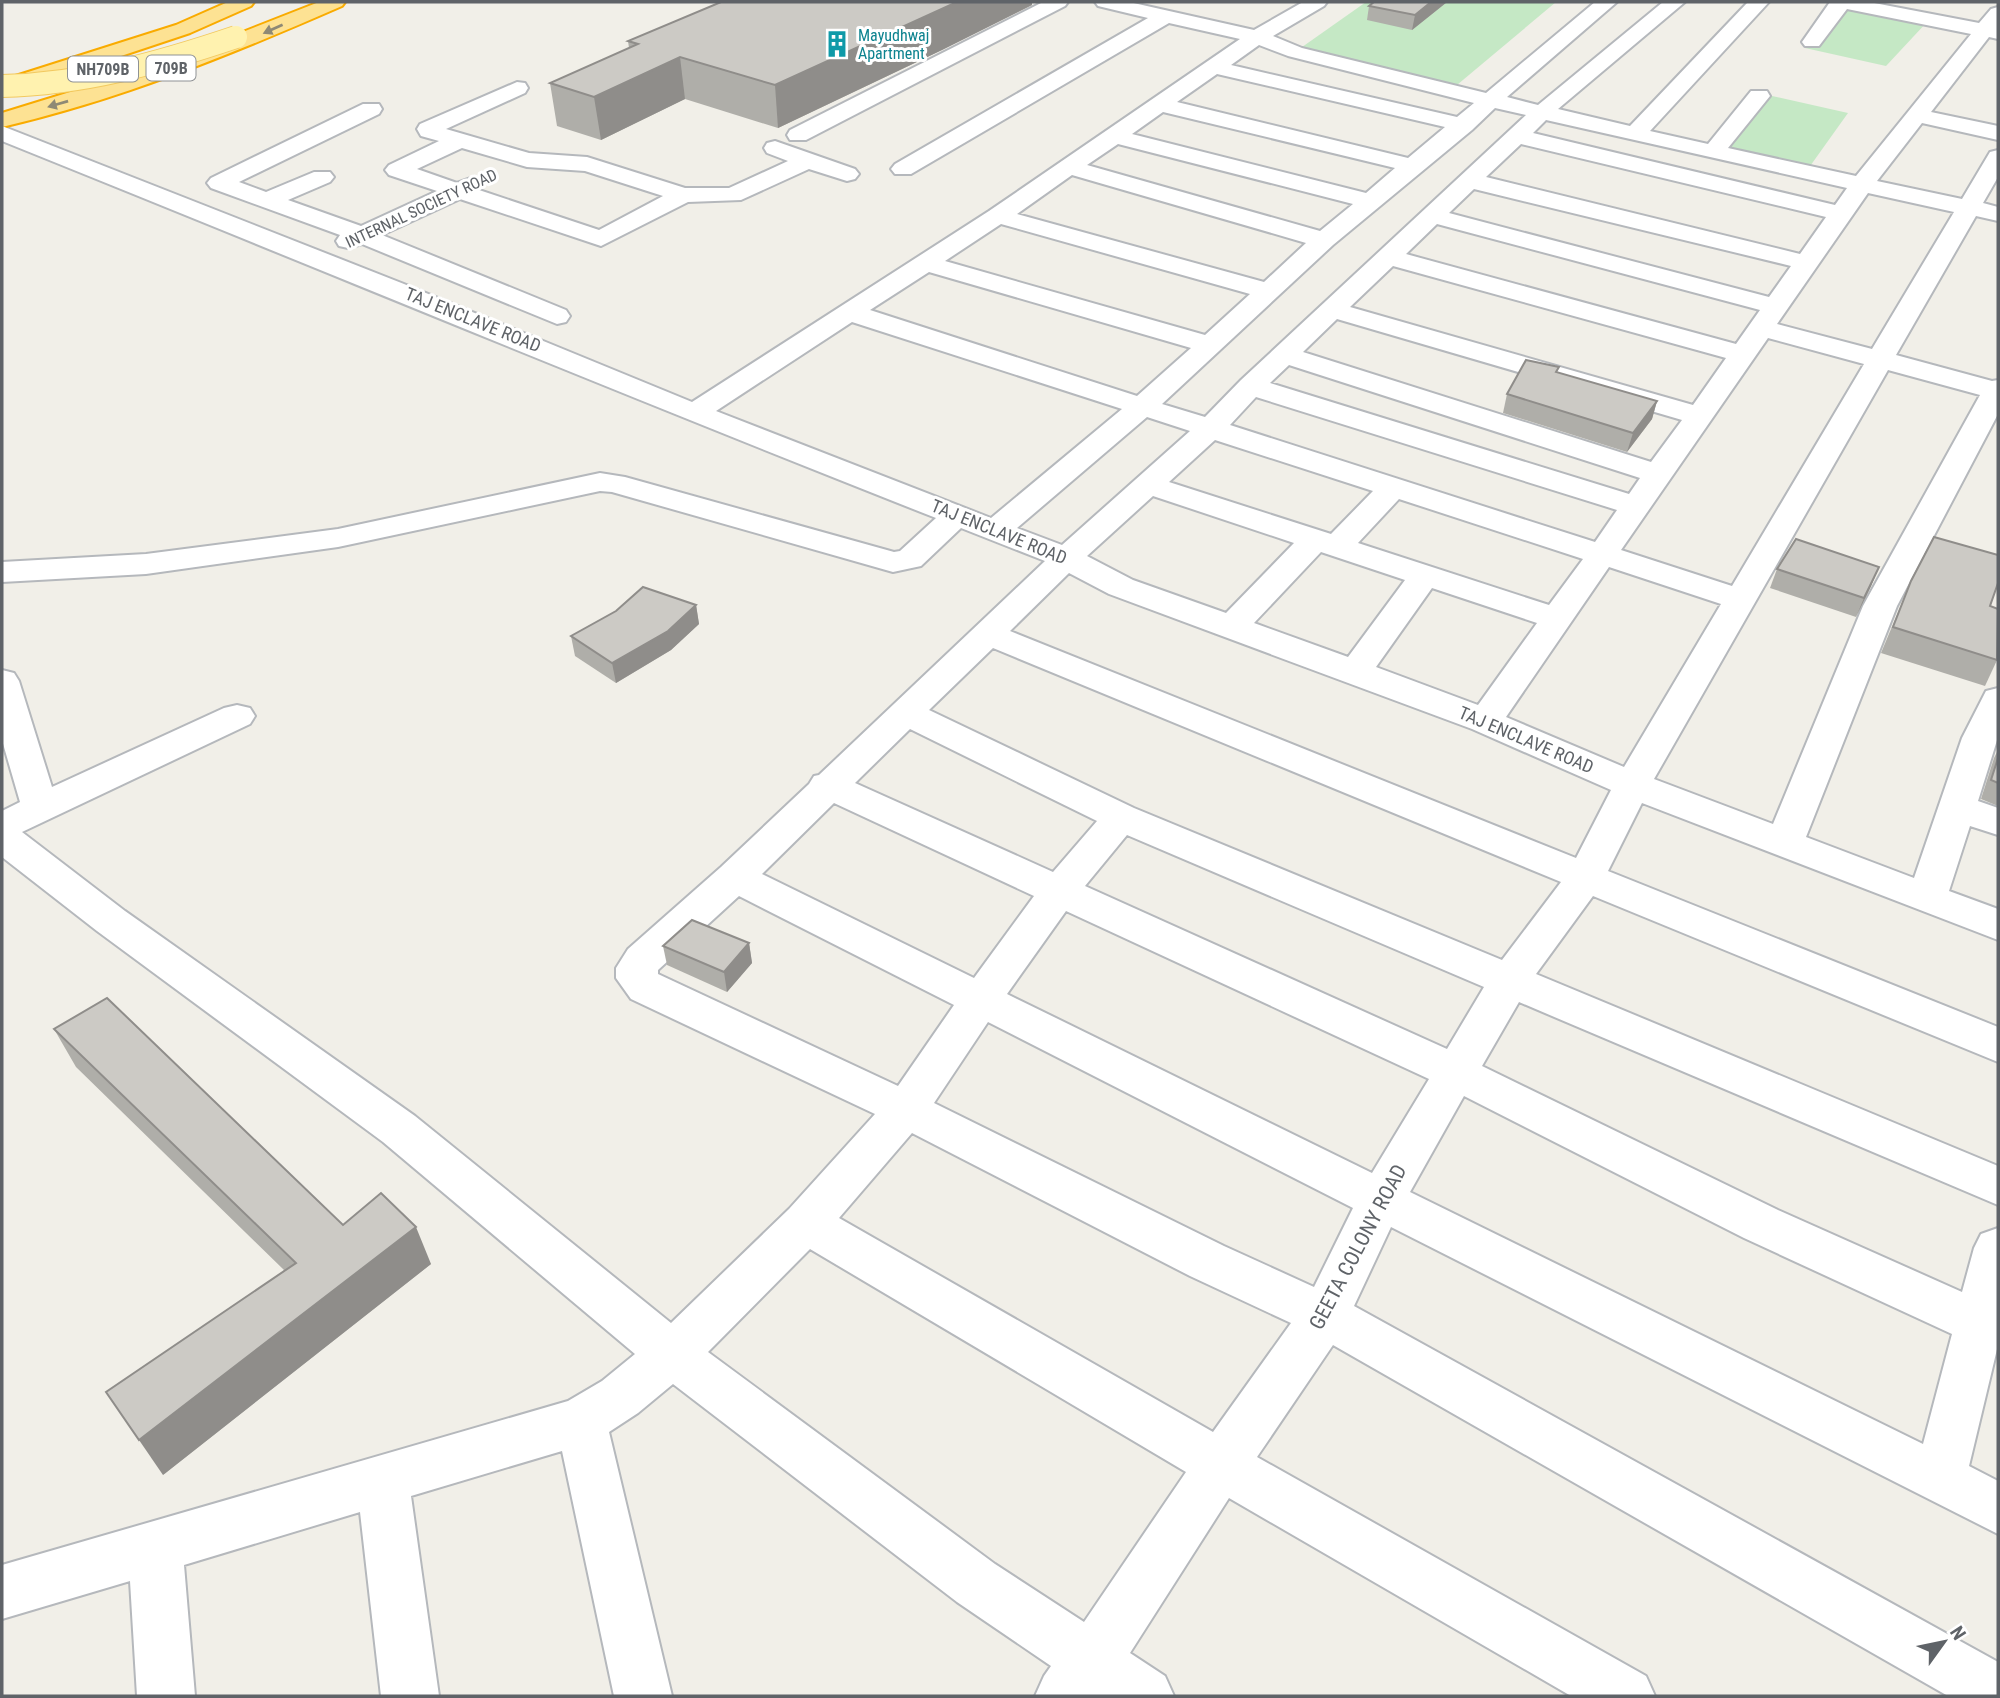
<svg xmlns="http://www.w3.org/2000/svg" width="2000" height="1698" viewBox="0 0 2000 1698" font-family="'Roboto Condensed',sans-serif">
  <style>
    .green { fill: #c5e8c5 }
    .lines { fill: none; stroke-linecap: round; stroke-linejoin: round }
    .minor-casing { stroke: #b5b8bc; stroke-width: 4 }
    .highway-casing { stroke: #f9ab00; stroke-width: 4 }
    .minor { fill: #fff; fill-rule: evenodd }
    .highway { fill: #fde293; fill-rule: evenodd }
    .major-bridge-casing { stroke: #f2c960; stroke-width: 24; stroke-linecap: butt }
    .major-bridge { stroke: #fff2af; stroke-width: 22 }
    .wall { fill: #afaea9 }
    .shaded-wall { fill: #8f8d8a }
    .building { fill: #cccac5; stroke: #8f8d8a; stroke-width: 2 }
    .oneway { fill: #8e8975 }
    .labels { text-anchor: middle; stroke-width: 6; stroke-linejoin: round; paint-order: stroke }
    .far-culture-label { font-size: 16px; fill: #0d838f; stroke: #fff; text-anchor: start }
    .shield { fill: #fff; stroke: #8f9295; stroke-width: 2 }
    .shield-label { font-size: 16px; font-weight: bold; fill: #5f6368 }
    .far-street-label { font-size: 16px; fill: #5f6368; stroke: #fff }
    .street-label { font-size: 18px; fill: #5f6368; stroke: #fff }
    .near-street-label { font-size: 21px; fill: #5f6368; stroke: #fff }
  </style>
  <rect width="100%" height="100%" fill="#f1efe8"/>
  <g class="green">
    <polygon points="1366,2 1556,2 1451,90 1295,52"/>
    <polygon points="1844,6 1927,22 1886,66 1805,48"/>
    <polygon points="1763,94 1848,113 1808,169 1717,149"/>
  </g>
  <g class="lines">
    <defs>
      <g id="minor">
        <polygon points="1043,2 1068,2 1065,6 806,140 790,140 787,135 790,130"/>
        <path d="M 1095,2 L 1129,2 L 1254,30 L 1303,2 L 1327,2 L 1324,6 L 1273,36 L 1302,48 L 1486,93 L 1595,2 L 1617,2 L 1507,97 L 1538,105 L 1663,2 L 1685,2 L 1558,109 L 1630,126 L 1748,2 L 1769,2 L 1650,131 L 1708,144 L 1751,91 L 1767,91 L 1770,96 L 1728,148 L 1856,176 L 1971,34 L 1847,9 L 1819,46 L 1805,46 L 1802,42 L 1830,2 L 1869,2 L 1979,23 L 1991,9 L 1998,7 L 1998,39 L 1989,37 L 1931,112 L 1998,126 L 1998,140 L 1922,123 L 1877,181 L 1962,199 L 1990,152 L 1998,150 L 1998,177 L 1983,203 L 1998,207 L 1998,221 L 1976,216 L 1896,355 L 1992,381 L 1998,380 L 1998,414 L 1897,606 L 1806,837 L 1914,878 L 1962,738 L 1986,691 L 1998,688 L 1998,737 L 1978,801 L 1998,808 L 1998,835 L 1970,826 L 1949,891 L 1998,909 L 1998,940 L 1642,803 L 1608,871 L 1998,1027 L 1998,1062 L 1593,896 L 1536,974 L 1998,1166 L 1998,1205 L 1519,1002 L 1482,1066 L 1778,1210 L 1962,1292 L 1974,1248 L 1981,1234 L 1998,1228 L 1998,1345 L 1969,1466 L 1998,1481 L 1998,1534 L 1391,1227 L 1354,1306 L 1998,1662 L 1998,1696 L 1948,1696 L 1333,1345 L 1257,1457 L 1646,1676 L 1655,1696 L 1571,1696 L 1229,1498 L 1130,1653 L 1165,1676 L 1174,1696 L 1035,1696 L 1044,1676 L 1051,1666 L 957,1602 L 673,1384 L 638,1413 L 609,1432 L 672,1696 L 614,1696 L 562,1451 L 411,1496 L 439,1696 L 381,1696 L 360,1512 L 184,1565 L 195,1696 L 137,1696 L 130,1581 L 2,1619 L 2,1565 L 568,1401 L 602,1381 L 635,1354 L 383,1142 L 97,931 L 2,857 L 2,811 L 20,802 L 2,740 L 2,670 L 14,673 L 19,681 L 52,787 L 224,708 L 237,705 L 250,708 L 255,716 L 250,724 L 22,832 L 125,911 L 415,1116 L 671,1323 L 789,1209 L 875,1114 L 631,999 L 616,978 L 616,968 L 628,949 L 721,867 L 809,784 L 814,776 L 819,775 L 1045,561 L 961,528 L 921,566 L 893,572 L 612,492 L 600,491 L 338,547 L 146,574 L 2,582 L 2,562 L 146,554 L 338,529 L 600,473 L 625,477 L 894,552 L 900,551 L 936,518 C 623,395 313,266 2,141 L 2,126 L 404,284 L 692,402 L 989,211 L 1240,39 L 1169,23 L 911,174 L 895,174 L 891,169 L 895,164 L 1148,18 L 1098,6 ZM 1259,45 L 1288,56 L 1474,103 L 1457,117 L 1231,65 ZM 1217,74 L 1445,127 L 1408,158 L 1177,102 ZM 1495,108 L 1526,115 L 1241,380 L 1205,417 L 1162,404 L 1333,245 L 1472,130 ZM 1163,112 L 1395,168 L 1366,193 L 1132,134 ZM 1546,120 L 1847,188 L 1835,205 L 1533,133 ZM 1118,144 L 1353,204 L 1320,231 L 1087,165 ZM 1521,144 L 1826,217 L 1800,254 L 1486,177 ZM 1072,175 L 1306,243 L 1264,282 L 1017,214 ZM 1474,189 L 1791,266 L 1769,297 L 1449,213 ZM 1868,193 L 1954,212 L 1872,349 L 1777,324 ZM 1001,224 L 1250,294 L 1205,335 L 945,261 ZM 1437,224 L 1760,310 L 1736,344 L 1406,254 ZM 1393,266 L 1726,358 L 1693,405 L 1350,307 ZM 929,272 L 1191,348 L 1137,396 L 870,310 ZM 1337,319 L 1682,420 L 1651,462 L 1303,352 ZM 852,322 L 1122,409 L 991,518 L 716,411 ZM 1768,338 L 1864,364 L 1732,586 L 1621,550 ZM 1289,365 L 1640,478 L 1629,494 L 1270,383 ZM 1888,370 L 1980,395 L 1863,606 L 1773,824 L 1654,779 ZM 1256,397 L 1617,510 L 1595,542 L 1230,425 ZM 1147,417 L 1190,431 L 1062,545 L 1017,528 ZM 1215,440 L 1373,491 L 1331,534 L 1169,482 ZM 1153,496 L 1294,543 L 1226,613 L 1133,580 L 1087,556 ZM 1399,499 L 1583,559 L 1549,605 L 1358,543 ZM 1321,552 L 1405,580 L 1348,657 L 1254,623 ZM 1609,567 L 1721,604 L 1624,767 L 1506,717 ZM 1069,573 L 1109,594 L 1472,729 L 1611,790 L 1576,858 L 1010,631 ZM 1432,588 L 1537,623 L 1478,705 L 1376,667 ZM 993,648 L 1561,882 L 1502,960 L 1134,808 L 929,710 ZM 910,729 L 1097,821 L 1053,872 L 855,783 ZM 834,803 L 1034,896 L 974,978 L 762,874 ZM 1127,835 L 1484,987 L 1447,1049 L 1085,886 ZM 739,896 L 954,1005 L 898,1086 L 658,974 L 658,970 ZM 1066,911 L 1429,1079 L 1372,1173 L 1007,994 ZM 988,1022 L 1353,1208 L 1314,1287 L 1224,1246 L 934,1103 ZM 1464,1096 L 1744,1238 L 1952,1334 L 1923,1444 L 1410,1192 ZM 912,1133 L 1190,1276 L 1291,1323 L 1213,1432 L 839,1218 ZM 810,1249 L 1186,1472 L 1084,1622 L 995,1564 L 708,1352 Z"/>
        <path d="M 517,82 L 525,83 L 528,88 L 525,93 L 446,129 L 529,153 L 587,157 L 685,188 L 729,188 L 788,161 L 767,153 L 764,148 L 767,143 L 775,141 L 855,169 L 859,174 L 855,179 L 847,181 L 809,169 L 741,200 L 688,202 L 601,246 L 460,199 L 382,235 L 566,310 L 570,316 L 566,322 L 557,324 L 362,244 L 348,248 L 339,246 L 336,241 L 340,235 L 211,188 L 207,183 L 211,178 L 363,104 L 379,104 L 382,109 L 379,114 L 239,182 L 266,192 L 314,172 L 330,172 L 334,177 L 330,182 L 288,200 L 361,226 L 437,191 L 389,175 L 385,170 L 389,165 L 439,141 L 421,136 L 417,129 L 420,124 ZM 462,148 L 527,167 L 585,171 L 663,196 L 599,230 L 479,190 L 483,185 L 479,180 L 471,178 L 457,183 L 417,169 Z"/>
      </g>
      <g id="highway">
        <polygon points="228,2 254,2 251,6 190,33 19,90 11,91 2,87 3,80 176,25"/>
        <path d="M 319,2 L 345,2 L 342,6 C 232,54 119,100 2,127 L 2,113 L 164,63 Z"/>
      </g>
    </defs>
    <use href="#minor" class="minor-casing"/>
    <use href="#highway" class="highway-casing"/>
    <use href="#minor" class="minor"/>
    <use href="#highway" class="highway"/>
    <defs>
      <path id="major-bridge" d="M 2,86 C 84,84 159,63 236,37"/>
    </defs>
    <use href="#major-bridge" class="major-bridge-casing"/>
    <use href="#major-bridge" class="major-bridge"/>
  </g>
  <g class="wall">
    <polygon points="1447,2 1412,30 1367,20 1369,6"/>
    <polygon points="1032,5 942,50 778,128 685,99 601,140 557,126 550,83 629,48 628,41"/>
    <polygon points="1557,372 1657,401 1652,419 1627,452 1503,413 1507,394"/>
    <polygon points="1879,567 1871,586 1856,617 1770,588 1777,569"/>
    <polygon points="1911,581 1990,606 1998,658 1985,686 1881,653"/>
    <polygon points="696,605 699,624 671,650 616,683 575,656 571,636"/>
    <polygon points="1998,750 1998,806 1981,799 1994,758"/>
    <polygon points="749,943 752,963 727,992 667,965 663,946"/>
    <polygon points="54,1029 343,1225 431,1264 163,1475 284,1270 76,1067"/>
  </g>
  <g class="shaded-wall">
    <polygon points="957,2 1032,2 1032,5 942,50 778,128 775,85"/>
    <polygon points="1431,2 1447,2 1412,30 1415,15"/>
    <polygon points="680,57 685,99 601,140 594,97"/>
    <polygon points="1657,401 1652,419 1627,452 1633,433"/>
    <polygon points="1879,567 1871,586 1856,617 1864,598"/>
    <polygon points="696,605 699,624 671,650 616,683 612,663"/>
    <polygon points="749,943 752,963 727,992 724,972"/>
    <polygon points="416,1227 431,1264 163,1475 139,1440"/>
  </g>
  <g class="building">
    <polygon points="721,2 957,2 775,85 680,57 594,97 550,83 638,44 628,41"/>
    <polygon points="1374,2 1431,2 1415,15 1369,6"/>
    <polygon points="1526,360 1559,367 1556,372 1657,401 1633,433 1507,394"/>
    <polygon points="1934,537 1998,555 1998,583 1990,606 1998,609 1997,660 1893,627 1911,581"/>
    <polygon points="1796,539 1879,567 1864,598 1777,569"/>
    <polygon points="643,587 696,605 668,631 612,663 571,636 616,611"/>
    <polygon points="1998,758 1998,783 1991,780"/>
    <polygon points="692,920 749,943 724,972 663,946"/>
    <polygon points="107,998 343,1225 381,1193 416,1227 139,1440 106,1392 296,1263 54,1029"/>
  </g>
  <defs><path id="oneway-solid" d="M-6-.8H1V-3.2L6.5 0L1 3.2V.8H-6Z" transform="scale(1.75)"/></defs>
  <g class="oneway">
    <use href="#oneway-solid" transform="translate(273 29) rotate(156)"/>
    <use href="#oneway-solid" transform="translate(58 104) rotate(164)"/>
  </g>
  <defs>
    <symbol id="building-bare" viewBox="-9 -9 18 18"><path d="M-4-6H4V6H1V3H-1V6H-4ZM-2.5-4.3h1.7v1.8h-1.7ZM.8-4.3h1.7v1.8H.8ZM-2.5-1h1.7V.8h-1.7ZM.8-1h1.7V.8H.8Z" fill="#0f9aa8" stroke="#fff" stroke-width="2.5" paint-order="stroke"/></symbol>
  </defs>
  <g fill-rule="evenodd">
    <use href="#building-bare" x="818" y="25" width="38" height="38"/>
  </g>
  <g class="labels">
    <g class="far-culture-label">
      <text x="858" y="41">Mayudhwaj<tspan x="858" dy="18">Apartment</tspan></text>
    </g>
    <g class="shield">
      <rect x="146.5" y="55.5" width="49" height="25" rx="5"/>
      <rect x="68" y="56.5" width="70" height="25" rx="5"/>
    </g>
    <g class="shield-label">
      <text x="171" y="74">709B</text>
      <text x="103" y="75">NH709B</text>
    </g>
    <g class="far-street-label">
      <text transform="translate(421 208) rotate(-25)" y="6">INTERNAL SOCIETY ROAD</text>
    </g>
    <g class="street-label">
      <text transform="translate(473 320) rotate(22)" y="6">TAJ ENCLAVE ROAD</text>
      <text transform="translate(999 532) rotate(22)" y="6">TAJ ENCLAVE ROAD</text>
      <text transform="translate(1526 740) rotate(23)" y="6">TAJ ENCLAVE ROAD</text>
    </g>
    <g class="near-street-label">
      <text transform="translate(1358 1247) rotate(-62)" y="7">GEETA COLONY ROAD</text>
    </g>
  </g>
  <rect width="2000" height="1698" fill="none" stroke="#5f6368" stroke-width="7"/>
  <g transform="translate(1944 1642) rotate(57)" stroke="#ffffff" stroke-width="5" paint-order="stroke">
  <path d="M0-5L12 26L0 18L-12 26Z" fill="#5f6368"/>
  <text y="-10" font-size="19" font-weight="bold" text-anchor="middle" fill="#5f6368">N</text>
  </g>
</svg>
